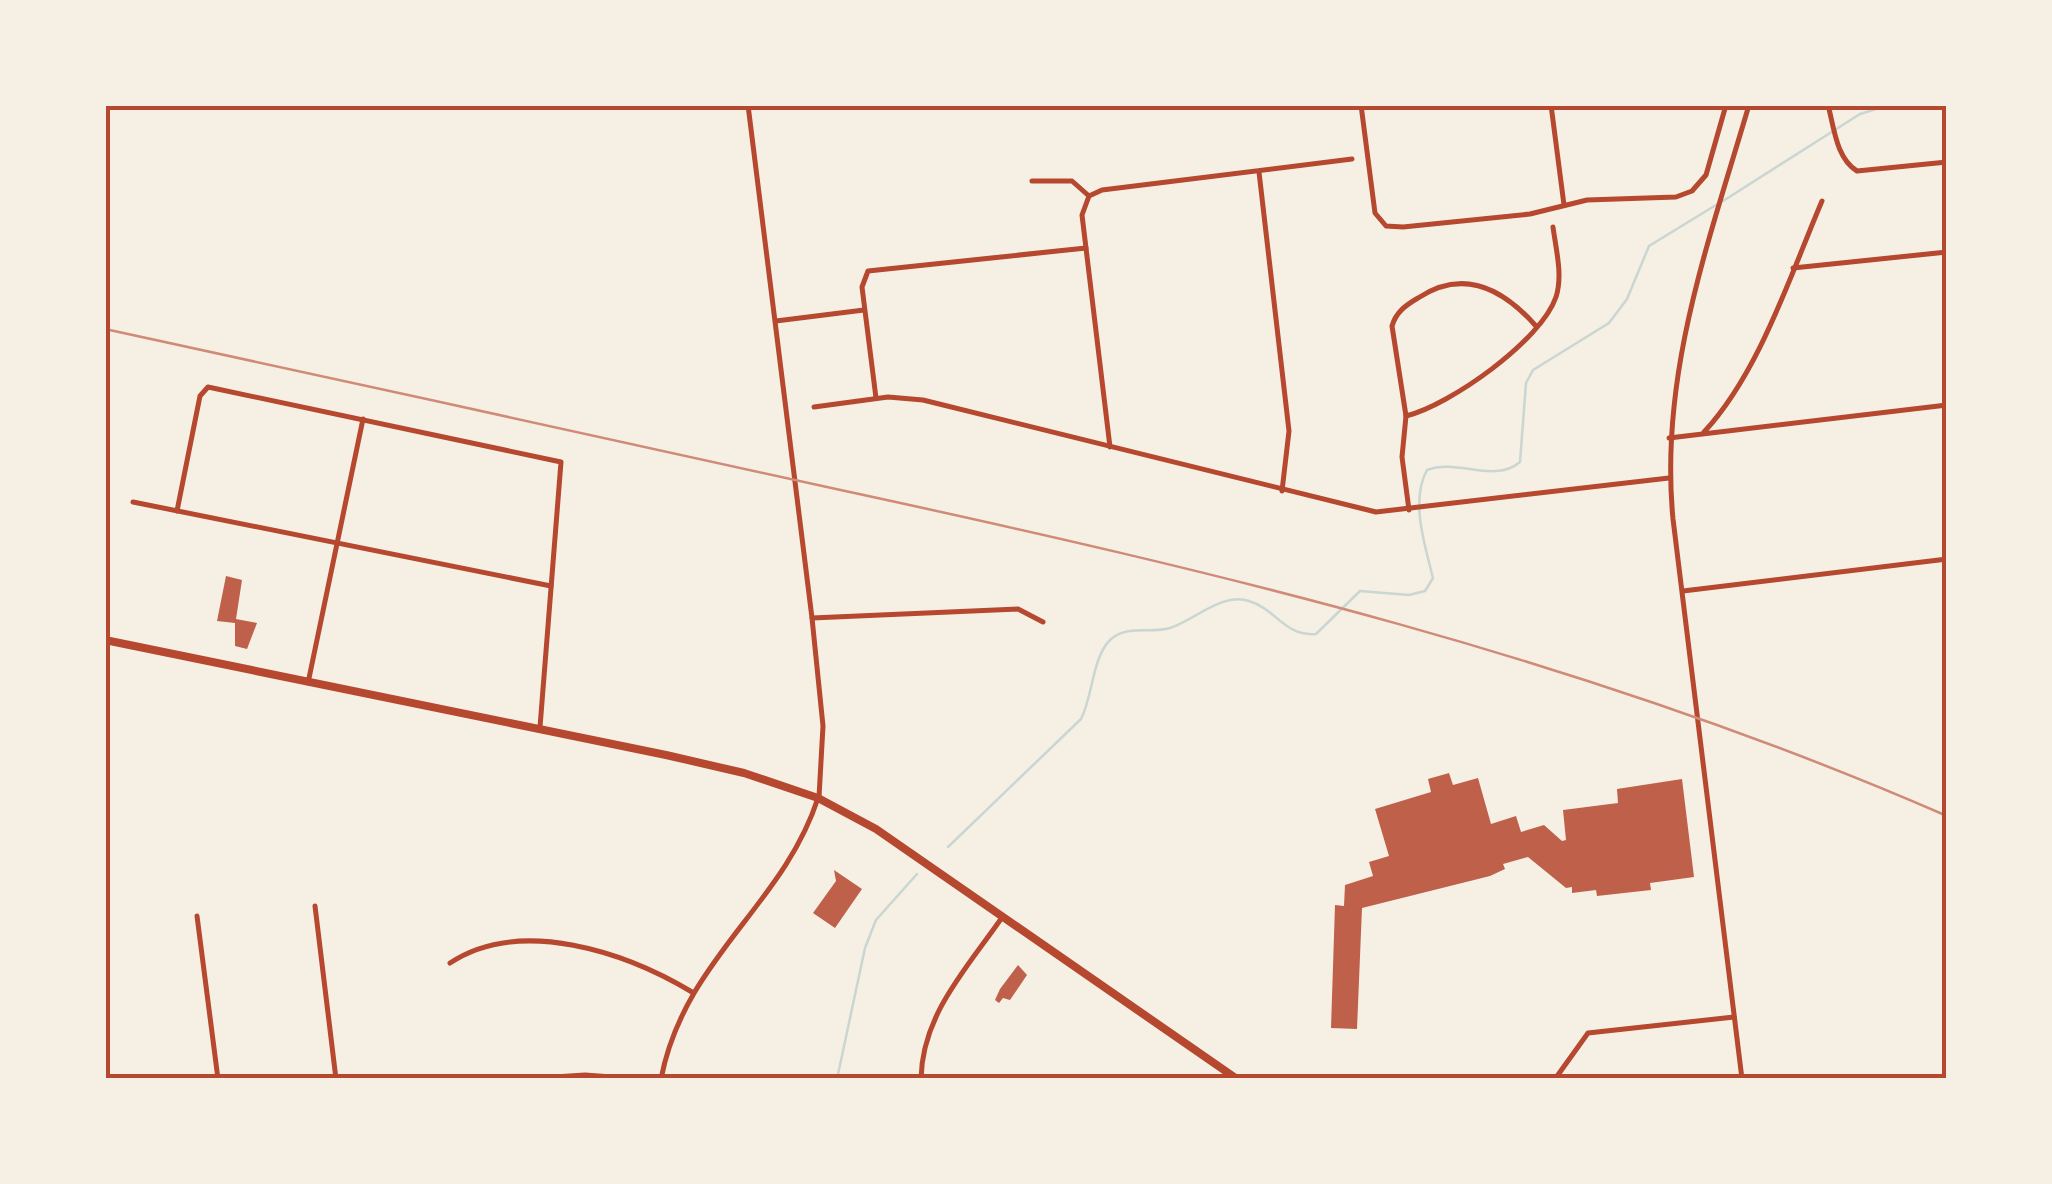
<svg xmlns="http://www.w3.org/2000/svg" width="2052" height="1184" viewBox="0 0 2052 1184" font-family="'IBM Plex Sans',sans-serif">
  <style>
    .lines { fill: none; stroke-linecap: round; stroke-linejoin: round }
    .stream { stroke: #c9d6d2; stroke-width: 2.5 }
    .building { fill: #bf614a }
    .minor { stroke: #b5482f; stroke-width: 5 }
    .tertiary { stroke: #b5482f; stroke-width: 5 }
    .primary { stroke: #b5482f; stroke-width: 8 }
    .rail { stroke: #cf8b77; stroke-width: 2.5 }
    .neatline { fill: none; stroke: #b5482f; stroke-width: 4 }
  </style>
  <rect width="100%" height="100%" fill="#f6efe4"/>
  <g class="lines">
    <g class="stream">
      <polyline points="1723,201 1860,114 1889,105"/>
      <path d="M 948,847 L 1081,719 C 1093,696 1092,658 1110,640 C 1127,624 1151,634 1170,628 C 1195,620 1222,592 1249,601 C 1276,609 1285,637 1316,634 L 1360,591 L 1409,595 L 1425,591 L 1433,578 C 1425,545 1410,501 1427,470 C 1457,458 1494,484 1520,462 L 1526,383 L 1533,370 L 1609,323 L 1627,299 L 1649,246 L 1716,205"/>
      <polyline points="837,1079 865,948 876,920 917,874"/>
    </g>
  </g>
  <g class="building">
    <polygon points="226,576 242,580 236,619 257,623 247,649 235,646 235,623 217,621"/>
    <polygon points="1449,773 1453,785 1478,778 1491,824 1516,816 1521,832 1544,825 1562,841 1566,840 1563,810 1618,803 1617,789 1682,779 1694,877 1650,883 1651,890 1597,896 1596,890 1572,893 1572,887 1566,888 1528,857 1503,864 1505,869 1490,876 1362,908 1357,1029 1331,1028 1335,905 1344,906 1345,885 1373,876 1369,862 1389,856 1375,809 1431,792 1428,779"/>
    <polygon points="834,870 862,889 835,928 813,913 836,881"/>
    <polygon points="1018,965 1027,975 1010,1000 1003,998 999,1003 995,1000 1000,989"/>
  </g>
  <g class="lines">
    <g class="minor">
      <polyline points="1361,105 1375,213 1386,226 1403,227 1530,214 1587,200 1676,197 1692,191 1706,175 1726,105"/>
      <polyline points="1551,105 1564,205"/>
      <path d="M 1828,105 C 1834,127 1836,158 1857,171 L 1947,162"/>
      <polyline points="1259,172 1289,431 1282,491"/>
      <polyline points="1032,181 1072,181 1089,196"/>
      <polyline points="1793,268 1947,252"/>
      <polyline points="776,321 864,310"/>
      <polyline points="876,398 862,287 868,271 1086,248"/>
      <polyline points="814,407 888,397 923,400 1376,512 1669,478"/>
      <path d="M 1406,416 C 1450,405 1541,341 1556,297 C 1563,275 1556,250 1553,227"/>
      <path d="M 1704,432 C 1759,373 1790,276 1822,201"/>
      <polyline points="1669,438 1947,405"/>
      <polyline points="1110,447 1082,215 1089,196 1102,190 1352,159"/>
      <polyline points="133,502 551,586"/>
      <path d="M 1409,510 L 1402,457 L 1406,416 L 1392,326 C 1396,312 1406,305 1418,298 C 1463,268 1503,289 1535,325"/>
      <polyline points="177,511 200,396 208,387 561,462 540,727"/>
      <polyline points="1683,591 1947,559"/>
      <polyline points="812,618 1018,609 1043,622"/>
      <polyline points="308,683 363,419"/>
      <polyline points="315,906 336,1079"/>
      <polyline points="197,916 218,1079"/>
      <path d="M 450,963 C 521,916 627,953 692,992"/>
      <polyline points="523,1079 585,1075 639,1079"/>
      <path d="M 661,1079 C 684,959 783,906 818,798"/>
      <path d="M 921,1079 C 922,1014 968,967 1003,916"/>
      <polyline points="1555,1079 1588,1033 1734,1017"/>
    </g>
    <g class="tertiary">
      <polyline points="748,105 812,618 823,726 819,797"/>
      <path d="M 1742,1079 L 1673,519 C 1659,375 1709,241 1749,105"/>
    </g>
    <polyline class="primary" points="105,640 666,755 744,773 818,798 876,829 1237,1079"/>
    <path class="rail" d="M 105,329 C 349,382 592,435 836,489 C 1220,572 1585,658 1947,816"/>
  </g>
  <rect width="2052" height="1184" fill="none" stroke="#f6efe4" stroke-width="215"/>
  <rect x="108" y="108" width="1836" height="968" class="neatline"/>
</svg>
